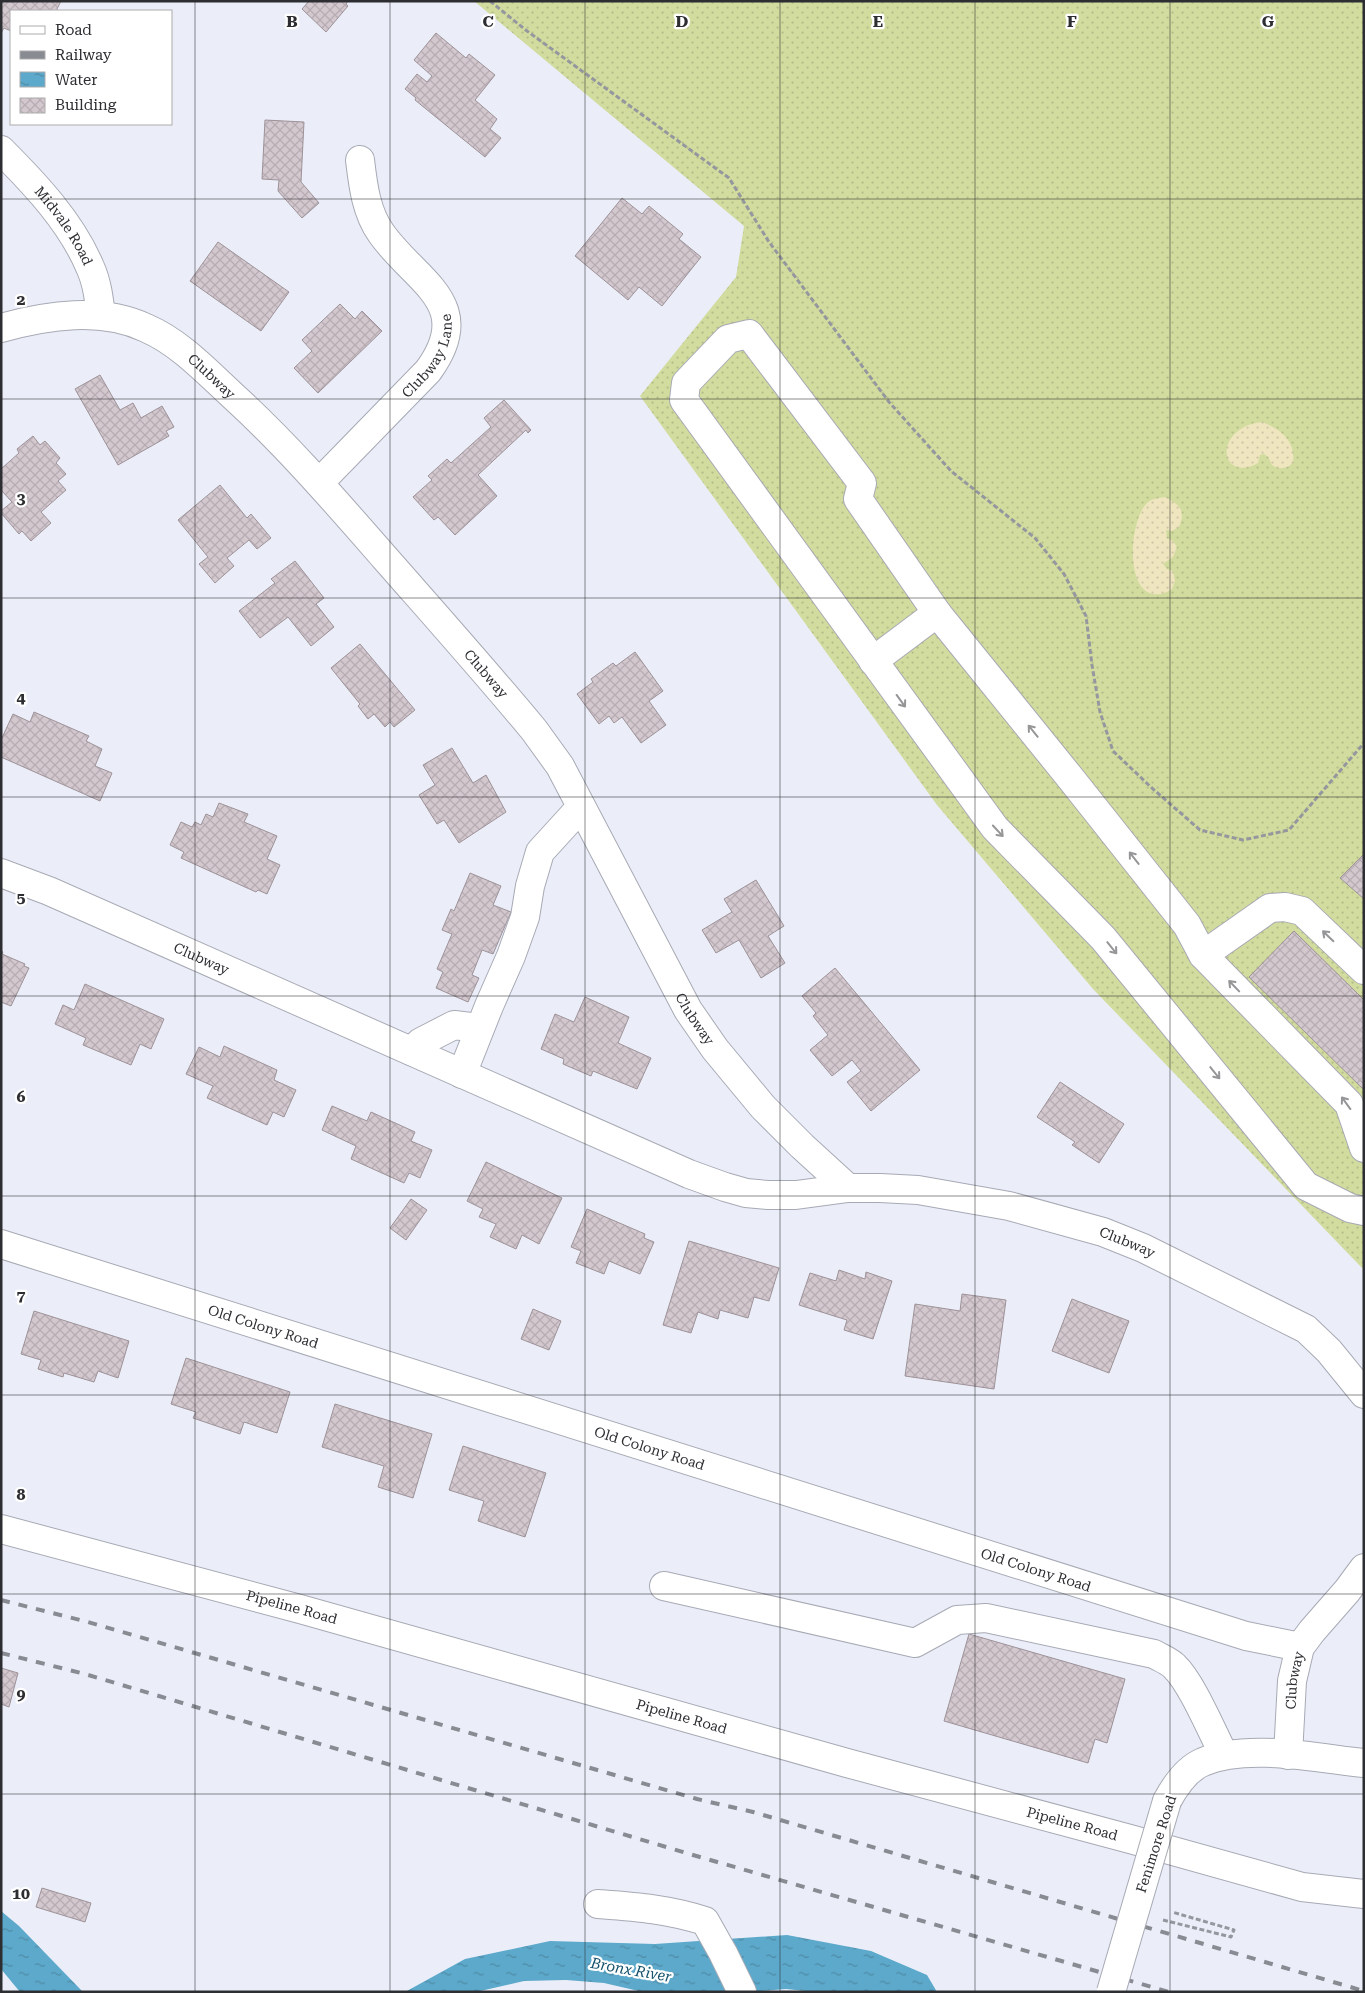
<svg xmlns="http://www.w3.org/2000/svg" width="1365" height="1993" viewBox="0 0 1365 1993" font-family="'Roboto Serif',serif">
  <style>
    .grass { fill: url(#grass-dots) }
    .sand { fill: url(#sand-dots) }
    .water { fill: url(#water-ripples) }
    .building { fill: url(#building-cross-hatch); stroke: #9d9298 }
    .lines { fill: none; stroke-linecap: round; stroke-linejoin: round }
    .minor-casing { stroke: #a7aab4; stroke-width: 30 }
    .major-casing { stroke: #a7aab4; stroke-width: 30 }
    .path { stroke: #95979f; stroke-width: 3; stroke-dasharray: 5 2.5; stroke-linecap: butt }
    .minor { stroke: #fff; stroke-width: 28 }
    .major { stroke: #fff; stroke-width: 28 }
    .rail { stroke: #898b93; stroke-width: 4; stroke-dasharray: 9 9; stroke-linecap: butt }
    .major-bridge-casing { stroke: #a7aab4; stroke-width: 30; stroke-linecap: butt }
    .major-bridge { stroke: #fff; stroke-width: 28 }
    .oneway { stroke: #969698 }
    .grid { fill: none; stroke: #2d2e32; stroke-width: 1; stroke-opacity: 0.55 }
    .labels { text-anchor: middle; stroke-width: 4.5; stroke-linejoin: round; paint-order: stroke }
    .street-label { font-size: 14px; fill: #2d2e32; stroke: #fff }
    .water-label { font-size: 15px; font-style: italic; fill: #17536c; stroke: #fff }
    .grid-label { font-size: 16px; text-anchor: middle; font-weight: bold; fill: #2d2e32; stroke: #fff; stroke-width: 4.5; stroke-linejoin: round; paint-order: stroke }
  </style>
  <defs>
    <pattern id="grass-dots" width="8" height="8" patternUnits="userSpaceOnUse" patternTransform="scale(1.25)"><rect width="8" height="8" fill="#d1dc9e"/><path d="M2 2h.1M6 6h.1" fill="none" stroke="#b4bd89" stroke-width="1.8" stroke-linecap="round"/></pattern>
    <pattern id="sand-dots" width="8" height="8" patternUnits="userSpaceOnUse" patternTransform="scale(1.25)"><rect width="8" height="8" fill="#efe5bf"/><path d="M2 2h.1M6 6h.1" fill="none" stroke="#cdc5a5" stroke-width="1.8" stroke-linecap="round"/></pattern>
    <pattern id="water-ripples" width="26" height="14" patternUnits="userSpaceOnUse" patternTransform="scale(1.25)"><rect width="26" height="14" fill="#5da9cb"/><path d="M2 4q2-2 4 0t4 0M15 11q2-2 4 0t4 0" fill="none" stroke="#4d8aa5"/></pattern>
    <pattern id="building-cross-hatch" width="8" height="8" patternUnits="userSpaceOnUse" patternTransform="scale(1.25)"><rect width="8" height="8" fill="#d4c8cf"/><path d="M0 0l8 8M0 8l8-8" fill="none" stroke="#b6acb2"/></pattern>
  </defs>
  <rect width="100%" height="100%" fill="#ebeef9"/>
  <polygon class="grass" points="474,1 1364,1 1364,1270 1093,989 937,805 640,396 736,277 744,226"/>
  <g class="sand">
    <path d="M 1262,422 C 1281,429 1296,441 1293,463 C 1286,469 1280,470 1272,465 L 1268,457 L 1264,454 L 1260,455 L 1258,463 C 1227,481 1213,444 1244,427 C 1249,424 1256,423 1262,422 Z"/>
    <path d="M 1165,497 C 1180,505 1186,510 1179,527 L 1172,531 L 1166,530 L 1167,538 L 1173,541 L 1177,547 L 1173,557 L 1163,564 L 1167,569 L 1173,571 L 1175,581 L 1172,589 C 1169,591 1165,593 1161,594 C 1123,600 1129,520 1147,503 C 1151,499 1158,498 1165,497 Z"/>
  </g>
  <g class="water">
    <polygon points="1,1911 19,1926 83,1992 20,1992 1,1969"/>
    <polygon points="787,1935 871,1951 927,1975 937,1992 816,1992 786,1989 748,1992 643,1992 604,1983 566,1980 524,1981 476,1992 405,1992 465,1959 550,1941 655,1944"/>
  </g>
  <g class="building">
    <polygon points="1,1 61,1 56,11 11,11 11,31 4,28 1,33"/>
    <polygon points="309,1 348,1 346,4 348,6 326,32 302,9"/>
    <polygon points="436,33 466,58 469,54 495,75 475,100 497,119 490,129 501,138 485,157 415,100 416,98 405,89 417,74 427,82 432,76 414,60"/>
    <polygon points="265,120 304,122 301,182 319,203 302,218 278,191 279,180 262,179"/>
    <polygon points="622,198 642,214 649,206 683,234 679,239 701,257 662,306 639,287 628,300 575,256"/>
    <polygon points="218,242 289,292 261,331 190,281"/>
    <polygon points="340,304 355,319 362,311 382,331 318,393 294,368 312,351 302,340"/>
    <polygon points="100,375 120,410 133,403 141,418 162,406 174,427 166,431 169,436 118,465 75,389"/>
    <polygon points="504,400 531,430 528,433 526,430 478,475 497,496 455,535 438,517 434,520 413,497 432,480 428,476 447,459 451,463 491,427 484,418"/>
    <polygon points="33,436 40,445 45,441 60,458 56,463 66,474 58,481 66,490 41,512 51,523 31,541 22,531 19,534 1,513 1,511 12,502 1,490 1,469 19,453 17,449"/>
    <polygon points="220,485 247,518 251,514 271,538 257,549 249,540 227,558 234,566 215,583 199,564 208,557 178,520"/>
    <polygon points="295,561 324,598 316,604 334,627 311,646 288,617 260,638 239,611 275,583 271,579"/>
    <polygon points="360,644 415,710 394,727 390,722 385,727 374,714 368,719 358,706 360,704 331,668"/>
    <polygon points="635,652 663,691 649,701 666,725 641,743 622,717 614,723 609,716 599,724 577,694 593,682 591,679 613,663 616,666"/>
    <polygon points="34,712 89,736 86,741 102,749 95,766 112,773 100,801 1,757 1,740 13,714 30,722"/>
    <polygon points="452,748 473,783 486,775 506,812 459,843 444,820 437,824 419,795 435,785 423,765"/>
    <polygon points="219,803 248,814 244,822 277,836 267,859 280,865 267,894 258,890 256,892 181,858 184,852 170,845 181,822 192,827 195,822 201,825 206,814 213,817"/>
    <polygon points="1364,854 1364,899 1340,878"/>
    <polygon points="470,873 501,886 493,905 511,912 493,954 482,950 472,975 479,978 468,1002 436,988 443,972 437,969 452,934 442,930 451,909 454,911"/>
    <polygon points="756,880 784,926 768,936 785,963 761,978 739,940 716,953 702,930 732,912 724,899"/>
    <polygon points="1294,931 1364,1000 1364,1090 1249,977"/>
    <polygon points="1,951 3,952 2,954 25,964 24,966 29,968 11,1006 1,1002"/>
    <polygon points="835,968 920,1070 871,1111 847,1082 861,1071 852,1060 832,1076 810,1050 828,1035 813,1016 816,1013 802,996"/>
    <polygon points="85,984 164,1019 151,1049 140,1044 131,1065 83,1045 86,1038 55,1024 63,1005 74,1010"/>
    <polygon points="585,997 629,1017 618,1043 651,1058 637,1089 593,1071 591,1076 563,1064 564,1059 541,1049 555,1014 574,1022"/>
    <polygon points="224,1046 277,1070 274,1080 296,1090 284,1117 273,1112 267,1125 207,1098 213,1086 186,1074 199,1047 220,1057"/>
    <polygon points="1060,1082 1124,1124 1099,1163 1072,1145 1075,1142 1037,1117"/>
    <polygon points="332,1106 367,1121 371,1112 415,1132 411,1141 432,1150 420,1178 409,1173 404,1183 351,1159 356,1146 322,1130"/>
    <polygon points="486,1162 562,1198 539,1244 522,1235 516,1249 490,1237 496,1224 479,1217 483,1209 467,1201"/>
    <polygon points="411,1199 427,1210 406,1240 390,1228"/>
    <polygon points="587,1209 645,1234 644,1238 654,1242 640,1274 609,1261 604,1274 576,1263 581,1251 571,1247"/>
    <polygon points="689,1241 779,1268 769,1301 754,1297 748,1318 720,1310 718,1319 698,1312 691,1333 663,1325"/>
    <polygon points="839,1270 865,1279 866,1272 892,1281 873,1339 844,1330 847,1320 799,1305 810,1273 836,1281"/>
    <polygon points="962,1294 1006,1300 994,1389 905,1376 915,1304 960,1311"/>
    <polygon points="1072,1299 1129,1321 1109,1373 1052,1351"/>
    <polygon points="533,1309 561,1321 549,1350 521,1339"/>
    <polygon points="34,1311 129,1341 118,1378 98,1371 94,1382 64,1373 63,1377 38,1369 41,1360 21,1354"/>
    <polygon points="186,1358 290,1392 277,1433 244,1422 240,1434 193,1418 196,1412 171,1404"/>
    <polygon points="335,1404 432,1434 413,1498 378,1487 384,1466 322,1447"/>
    <polygon points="463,1446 546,1473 525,1537 478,1521 484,1501 449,1490"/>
    <polygon points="969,1634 1125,1679 1107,1743 1095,1739 1088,1763 944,1721"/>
    <polygon points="1,1668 18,1673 9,1707 1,1704"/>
    <polygon points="42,1888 91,1903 85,1922 36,1907"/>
  </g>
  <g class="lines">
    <defs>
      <g id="minor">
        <path id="s1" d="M 1,150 C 35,184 71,222 90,267 C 97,282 99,299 101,316"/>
        <path id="s2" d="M 1,328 C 48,315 101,307 146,328 C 179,342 206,371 232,395 C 287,445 336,502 385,558 C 435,615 485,671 534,730 L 560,766 L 688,1010 L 715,1049 L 763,1107 L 802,1146 L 848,1188"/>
        <path id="s3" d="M 319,483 L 428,371 C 478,303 415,282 381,233 C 366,212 363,185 360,160"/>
        <polyline points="873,661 937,613"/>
        <path id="s4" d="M 1,873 L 49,891 L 689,1174 L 725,1187 L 746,1193 L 768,1195 L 796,1195 L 848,1188 L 880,1188 L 918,1190 L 1009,1206 L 1103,1232 L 1143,1248 L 1306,1329 L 1329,1351 L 1364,1394"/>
        <polyline points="1203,955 1270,908 1285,907 1302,911 1364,970"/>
        <polyline points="411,1051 421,1042 454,1025 479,1028"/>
        <polyline points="462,1074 489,1006 511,956 525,917 530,886 540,852 581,807"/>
        <polyline points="1364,1148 1349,1104 1203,955 1187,925 1072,780 937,613 858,499 862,483 749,334 728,339 686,383 684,400 995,828 1103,938 1306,1186 1350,1208 1364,1211"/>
        <path id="s5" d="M 1,1244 L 1246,1636 L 1300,1647"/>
        <path id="s6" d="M 1,1529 L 300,1609 L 847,1763 L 1130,1839 L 1302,1887 L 1364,1894"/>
        <path d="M 664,1586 L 915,1643 L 957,1620 L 986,1618 L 1154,1654 C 1161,1658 1169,1661 1174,1666 C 1192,1683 1212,1732 1224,1755"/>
        <path id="s7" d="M 1288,1755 L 1292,1681 L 1300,1647 L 1312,1631 L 1347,1591 L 1364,1568"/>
        <path d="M 598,1904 C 637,1907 667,1909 705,1921 L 723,1953 L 742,1992"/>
      </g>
      <path id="major" d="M 1167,1801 C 1175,1786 1186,1769 1203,1762 C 1246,1743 1317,1758 1364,1763"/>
    </defs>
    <use href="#minor" class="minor-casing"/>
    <use href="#major" class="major-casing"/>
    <g class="path">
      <polyline points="490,1 527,31 729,178 769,242 889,402 951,471 1035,538 1064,574 1086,616 1092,665 1100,712 1113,751 1153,789 1200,830 1243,840 1289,830 1364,743"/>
      <polyline points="1163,1920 1231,1937 1234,1930 1172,1912"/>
    </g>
    <use href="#minor" class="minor"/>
    <use href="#major" class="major"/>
    <g class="rail">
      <polyline points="1,1600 88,1622 697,1799 753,1812 1364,1991"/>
      <polyline points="1,1653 85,1674 693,1855 1169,1992"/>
    </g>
    <defs>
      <polyline id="major-bridge" points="1111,1992 1167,1801"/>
    </defs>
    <use href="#major-bridge" class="major-bridge-casing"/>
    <use href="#major-bridge" class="major-bridge"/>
  </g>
  <defs><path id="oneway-shaft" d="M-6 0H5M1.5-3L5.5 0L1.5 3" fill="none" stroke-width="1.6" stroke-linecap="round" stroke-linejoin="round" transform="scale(1.25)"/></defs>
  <g class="oneway">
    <use href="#oneway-shaft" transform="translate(901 701) rotate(54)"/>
    <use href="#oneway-shaft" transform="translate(1033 731) rotate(-129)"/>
    <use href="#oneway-shaft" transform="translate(998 831) rotate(47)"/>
    <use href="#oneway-shaft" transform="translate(1134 858) rotate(-128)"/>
    <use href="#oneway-shaft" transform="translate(1328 936) rotate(-136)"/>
    <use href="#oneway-shaft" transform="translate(1112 948) rotate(51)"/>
    <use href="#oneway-shaft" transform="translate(1234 986) rotate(-134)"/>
    <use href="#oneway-shaft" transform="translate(1215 1073) rotate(51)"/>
    <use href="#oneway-shaft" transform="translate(1346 1103) rotate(-126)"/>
  </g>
  <path class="grid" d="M 195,1 L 195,1992M 390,1 L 390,1992M 585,1 L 585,1992M 780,1 L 780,1992M 975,1 L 975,1992M 1170,1 L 1170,1992M 1,199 L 1364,199M 1,399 L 1364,399M 1,598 L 1364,598M 1,797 L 1364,797M 1,996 L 1364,996M 1,1196 L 1364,1196M 1,1395 L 1364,1395M 1,1594 L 1364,1594M 1,1794 L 1364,1794"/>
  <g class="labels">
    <g class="street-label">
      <text dy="5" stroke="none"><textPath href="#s1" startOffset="99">Midvale Road</textPath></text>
      <text dy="5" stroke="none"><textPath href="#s3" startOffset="170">Clubway Lane</textPath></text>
      <text dy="5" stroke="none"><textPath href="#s2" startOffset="230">Clubway</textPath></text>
      <text dy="5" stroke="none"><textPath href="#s2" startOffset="635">Clubway</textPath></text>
      <text dy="5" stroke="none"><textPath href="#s4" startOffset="218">Clubway</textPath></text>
      <text dy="5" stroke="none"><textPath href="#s2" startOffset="1040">Clubway</textPath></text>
      <text dy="5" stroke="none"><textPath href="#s4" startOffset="1200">Clubway</textPath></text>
      <text dy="5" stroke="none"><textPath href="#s5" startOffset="275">Old Colony Road</textPath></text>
      <text dy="5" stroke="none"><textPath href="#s5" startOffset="680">Old Colony Road</textPath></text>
      <text dy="5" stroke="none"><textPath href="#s5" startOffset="1085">Old Colony Road</textPath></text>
      <text dy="5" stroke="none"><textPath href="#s6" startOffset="301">Pipeline Road</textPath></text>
      <text dy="5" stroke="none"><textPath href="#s7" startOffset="75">Clubway</textPath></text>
      <text dy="5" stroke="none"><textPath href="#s6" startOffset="706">Pipeline Road</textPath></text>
      <text dy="5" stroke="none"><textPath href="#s6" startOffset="1111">Pipeline Road</textPath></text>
      <text transform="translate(1156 1844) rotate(-72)" y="5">Fenimore Road</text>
    </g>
    <g class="water-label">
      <text transform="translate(631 1970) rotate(10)" y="5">Bronx River</text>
    </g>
  </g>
  <g class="grid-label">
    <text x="292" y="27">B</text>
    <text x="488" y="27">C</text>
    <text x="682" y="27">D</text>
    <text x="878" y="27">E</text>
    <text x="1072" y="27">F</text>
    <text x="1268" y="27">G</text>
    <text x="21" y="305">2</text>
    <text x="21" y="504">3</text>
    <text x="21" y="703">4</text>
    <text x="21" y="903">5</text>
    <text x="21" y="1102">6</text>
    <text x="21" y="1301">7</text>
    <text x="21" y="1500">8</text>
    <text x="21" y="1700">9</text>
    <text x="21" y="1899">10</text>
  </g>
  <rect width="1365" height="1993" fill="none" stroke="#2d2e32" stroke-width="5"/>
  <rect x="10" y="10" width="162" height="115" fill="#ffffff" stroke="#ababad"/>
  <rect x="20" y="26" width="25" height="8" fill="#ffffff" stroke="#ababad"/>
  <text x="55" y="35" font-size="15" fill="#2d2e32">Road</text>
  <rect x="20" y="51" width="25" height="8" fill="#898b93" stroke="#ababad"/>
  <text x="55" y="60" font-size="15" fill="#2d2e32">Railway</text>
  <rect x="20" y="72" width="25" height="15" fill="url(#water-ripples)" stroke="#ababad"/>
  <text x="55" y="85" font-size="15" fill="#2d2e32">Water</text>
  <rect x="20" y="98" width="25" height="15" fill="url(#building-cross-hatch)" stroke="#ababad"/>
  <text x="55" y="110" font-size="15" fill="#2d2e32">Building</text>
</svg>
